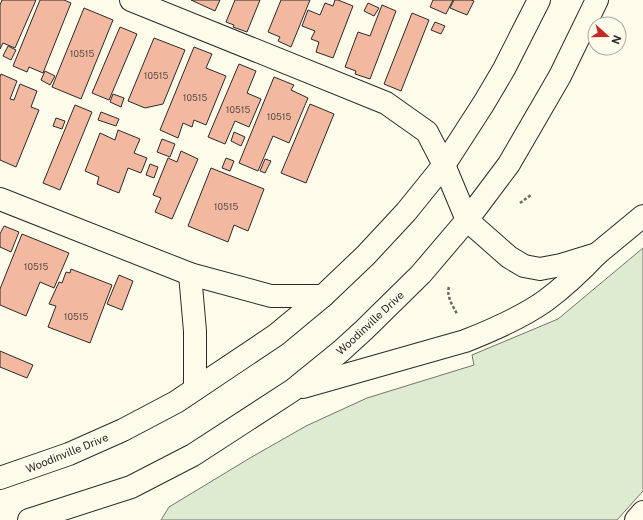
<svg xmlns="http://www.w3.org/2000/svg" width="643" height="520" viewBox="0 0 643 520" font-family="'Public Sans',sans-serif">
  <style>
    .green { fill: #deebd1; stroke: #74746e }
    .building { fill: #f2b8a0; stroke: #2b2b2b }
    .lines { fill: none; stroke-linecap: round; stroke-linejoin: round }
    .minor-casing { stroke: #2b2b2b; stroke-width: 24 }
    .major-casing { stroke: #2b2b2b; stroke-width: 24 }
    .path { stroke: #6a6964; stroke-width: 2.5; stroke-dasharray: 3 2; stroke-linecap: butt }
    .minor { stroke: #fdfbea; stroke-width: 22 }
    .major { stroke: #fdfbea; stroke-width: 22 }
    .labels { text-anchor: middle; stroke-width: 3; stroke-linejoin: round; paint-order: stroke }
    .number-label { font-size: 9px; fill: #5d4e48 }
    .street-label { font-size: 11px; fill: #2b2b2b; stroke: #fdfbea }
  </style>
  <rect width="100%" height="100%" fill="#fdfbea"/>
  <polygon class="green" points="643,248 643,491 617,520 161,520 169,507 250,458 306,426 367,398 474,365 472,355 558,319"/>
  <g class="building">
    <polygon points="2,0 36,0 15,48 3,43 0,49 0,5"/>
    <polygon points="40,0 64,0 71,3 43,73 29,67 27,72 13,66"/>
    <polygon points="191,0 220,0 215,11"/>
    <polygon points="235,0 260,0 247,32 233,27 234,25 226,22"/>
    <polygon points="281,0 310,0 291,47 278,41 280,37 268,32"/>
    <polygon points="335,0 338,0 353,6 333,58 316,52 319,42 311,39 315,31 302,26 308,10 320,15 325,3 333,6"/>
    <polygon points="433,0 453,0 446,14 430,7"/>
    <polygon points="454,0 471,0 474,1 467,15 450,8"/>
    <polygon points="368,3 379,8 374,16 364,11"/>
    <polygon points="382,5 396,11 370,79 355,74 356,71 345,67 358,32 370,36"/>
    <polygon points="84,8 113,20 81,99 52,87"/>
    <polygon points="412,13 429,20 401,91 384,84"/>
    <polygon points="435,22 445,26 441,34 431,30"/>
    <polygon points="120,27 137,34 109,100 92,93"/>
    <polygon points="154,38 185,50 163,104 145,108 128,101"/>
    <polygon points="8,46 16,50 11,60 3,56"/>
    <polygon points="194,47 212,54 206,68 226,76 206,125 194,120 192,127 183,123 178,138 160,130"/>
    <polygon points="239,64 256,71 247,93 261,99 249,127 235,121 225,144 208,137"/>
    <polygon points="45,71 55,76 50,85 41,80"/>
    <polygon points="1,74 17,81 10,99 14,100 20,84 37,91 31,107 39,110 16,167 0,160 0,77"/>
    <polygon points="274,77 294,85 291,90 308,98 289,143 273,136 258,171 239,163"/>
    <polygon points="113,94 124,98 121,107 110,102"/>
    <polygon points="310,104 334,114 306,183 281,173"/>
    <polygon points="75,105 92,112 60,190 43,183"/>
    <polygon points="101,112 119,119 116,126 98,120"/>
    <polygon points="56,118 65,121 62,129 53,126"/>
    <polygon points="118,130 140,139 134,153 147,158 141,173 128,168 119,193 97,184 99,177 85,171 100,133 115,140"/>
    <polygon points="234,132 245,137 241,146 231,141"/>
    <polygon points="162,139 175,144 170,157 157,152"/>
    <polygon points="181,151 198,159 172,219 155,212 161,198 153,195 168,158 177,162"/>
    <polygon points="226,158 234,161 230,171 222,168"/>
    <polygon points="265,159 271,161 265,173 260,171"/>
    <polygon points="150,164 158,167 154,178 146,175"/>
    <polygon points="211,168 264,189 248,231 234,225 228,242 188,226"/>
    <polygon points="4,226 19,232 11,252 0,247 0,234"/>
    <polygon points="22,234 69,253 54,288 40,282 26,316 0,305 0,289"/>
    <polygon points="71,269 112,285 90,343 48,327 56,306 49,304 59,282 62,283 66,272 70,273"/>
    <polygon points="119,275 133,281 122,310 107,304"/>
    <polygon points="0,351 33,365 27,378 0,367"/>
  </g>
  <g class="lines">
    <defs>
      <g id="minor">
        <polyline points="131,0 386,103 427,132 444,165"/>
        <polyline points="0,199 190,274 271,296 323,296"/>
        <polyline points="190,274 195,331 195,389"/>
        <polyline points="636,520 643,512"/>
      </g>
      <g id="major">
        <polyline points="444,165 467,220 509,257 524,266 540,269 561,265 597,254 643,216"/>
        <path d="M 303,387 L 465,341 C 493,330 521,318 545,301 C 564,287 581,271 597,254"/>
        <polyline points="0,478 69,454 123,430 176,402 276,335 323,296 366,255 406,212 444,165 484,103 504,69 539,0"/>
        <polyline points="29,520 131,487 193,455 293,390 341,351 364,330 421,274 467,220 509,164 560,76 597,0"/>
      </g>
    </defs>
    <use href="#minor" class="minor-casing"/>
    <use href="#major" class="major-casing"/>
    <g class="path">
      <polyline points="520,203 531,195"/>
      <path d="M 449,287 C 446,296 453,306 457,314"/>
    </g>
    <use href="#minor" class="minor"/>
    <use href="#major" class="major"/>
  </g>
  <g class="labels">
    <g class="number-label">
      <text x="82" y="57">10515</text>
      <text x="156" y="79">10515</text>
      <text x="195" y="101">10515</text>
      <text x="238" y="113">10515</text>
      <text x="279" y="120">10515</text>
      <text x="226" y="210">10515</text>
      <text x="36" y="270">10515</text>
      <text x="76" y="320">10515</text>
    </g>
    <g class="street-label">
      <text transform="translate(370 323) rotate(-43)" y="4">Woodinville Drive</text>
      <text transform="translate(67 453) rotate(-22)" y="4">Woodinville Drive</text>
    </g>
  </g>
  <g transform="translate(607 36) rotate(111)"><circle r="19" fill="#fdfbea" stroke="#a9a89e"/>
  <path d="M0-3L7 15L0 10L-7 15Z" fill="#c62828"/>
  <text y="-6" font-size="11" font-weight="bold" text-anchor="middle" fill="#2b2b2b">N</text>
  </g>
</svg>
